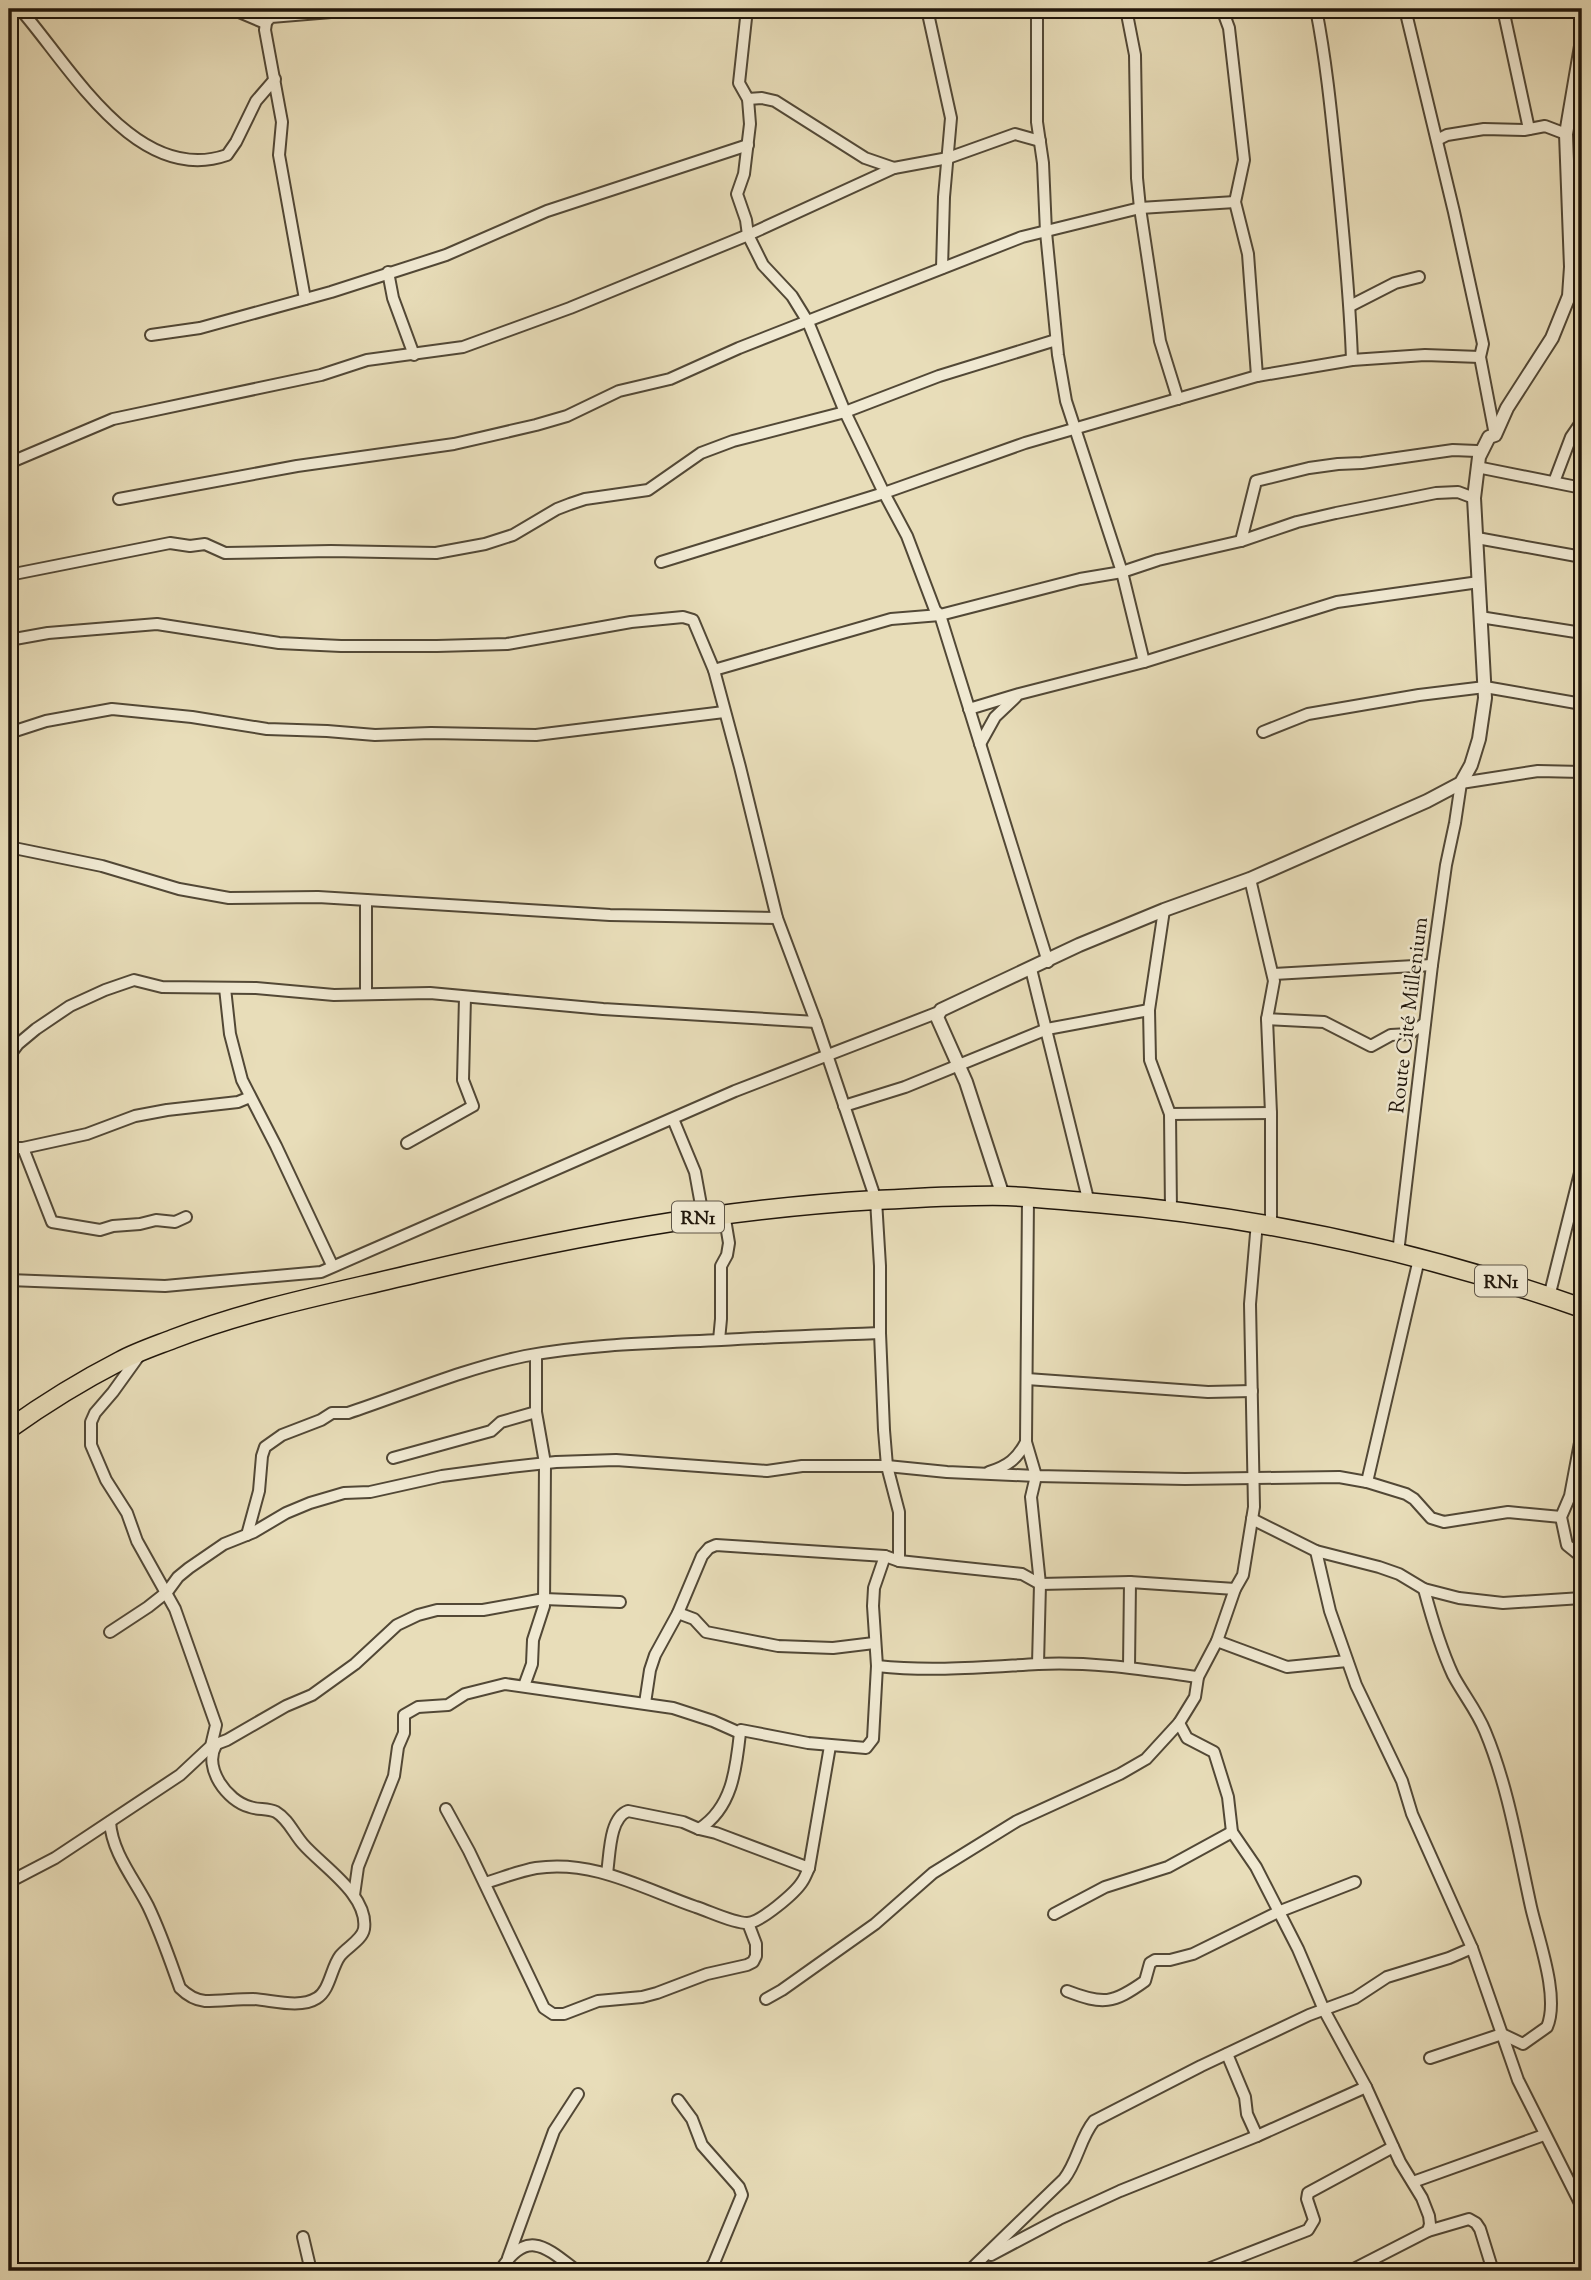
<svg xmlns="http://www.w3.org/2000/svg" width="1591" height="2280" viewBox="0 0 1591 2280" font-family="'Sorts Mill Goudy',serif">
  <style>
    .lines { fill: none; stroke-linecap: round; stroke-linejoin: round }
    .minor-casing { stroke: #524836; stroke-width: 14 }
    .tertiary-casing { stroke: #524836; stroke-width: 16 }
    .trunk-casing { stroke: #20160b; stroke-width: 21 }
    .minor { stroke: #f0e9d2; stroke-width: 10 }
    .tertiary { stroke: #f0e9d2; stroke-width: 12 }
    .trunk { stroke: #e8ddb9; stroke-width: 18 }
    .labels { text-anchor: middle; stroke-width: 5; stroke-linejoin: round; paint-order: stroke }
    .shield { fill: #f0e9d2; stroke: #5e5547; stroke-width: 2 }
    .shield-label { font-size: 19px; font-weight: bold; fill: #20160b }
    .street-label { font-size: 21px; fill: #20160b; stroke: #f0e9d2 }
  </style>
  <rect width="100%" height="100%" fill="#e8ddb9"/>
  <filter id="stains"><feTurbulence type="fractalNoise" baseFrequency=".00286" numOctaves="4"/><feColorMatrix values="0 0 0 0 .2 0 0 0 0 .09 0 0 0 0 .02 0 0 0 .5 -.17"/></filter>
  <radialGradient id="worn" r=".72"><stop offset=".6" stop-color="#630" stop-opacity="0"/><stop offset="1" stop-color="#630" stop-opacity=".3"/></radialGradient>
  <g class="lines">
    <defs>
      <g id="minor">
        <path d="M 20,9 C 68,63 136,187 227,155 L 236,142 L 256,101 L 275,79"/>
        <polyline points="232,9 265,23"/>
        <polyline points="268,9 265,30 282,122 279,155 305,299"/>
        <polyline points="747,9 739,83 748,99 750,124 744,174 737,194 746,220 748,235 763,265 792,296 808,322 845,412 884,493 907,536 935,610 940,615 1048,962"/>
        <polyline points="927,9 951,118 944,197 942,268"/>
        <polyline points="1035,9 1037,19 1037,122 1043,163 1046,232 1058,355 1066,401 1122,572 1144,662"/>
        <polyline points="1126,9 1135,55 1137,178 1140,208 1160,341 1178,399"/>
        <polyline points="1222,9 1229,28 1244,160 1235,202 1248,254 1257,376"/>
        <path d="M 1316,9 C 1327,65 1332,121 1338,179 C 1344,239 1350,299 1352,360"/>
        <polyline points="1405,9 1454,212 1483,344 1480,357 1495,435"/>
        <polyline points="1503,9 1529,129"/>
        <polyline points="265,23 271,17 355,10 429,9"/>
        <polyline points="748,99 762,98 775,101 865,158 894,168"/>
        <polyline points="1437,140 1447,135 1484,129 1524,130 1545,126 1566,134"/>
        <polyline points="388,272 393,298 414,355"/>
        <polyline points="1569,296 1582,299"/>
        <polyline points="1350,306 1395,283 1419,277"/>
        <polyline points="151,335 200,328 331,292 446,255 547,211 748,145"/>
        <polyline points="9,463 113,419 321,375 367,360 463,347 570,308 748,235 894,168 948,158 1015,134 1040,141"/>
        <polyline points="1477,467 1582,488"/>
        <polyline points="1554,482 1571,437 1582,421"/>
        <polyline points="119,499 297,466 454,444 536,425 567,416 619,391 670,379 739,348 1022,237 1140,208 1235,202"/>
        <polyline points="1477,538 1582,557"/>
        <polyline points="1241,541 1256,481 1309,468 1338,464 1362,463 1453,450 1477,451 1479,457"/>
        <polyline points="661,562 884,493 1025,443 1257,376 1352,360 1425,355 1480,357"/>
        <polyline points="9,575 170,543 190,546 205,544 225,553 331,551 436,553 485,544 513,535 557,509 570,504 585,499 648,490 701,453 733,441 845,412 939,376 1056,340"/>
        <polyline points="1480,617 1582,633"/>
        <polyline points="9,640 48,633 157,624 279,643 341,646 437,646 507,644 631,622 683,617 693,620 714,670 740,767 777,918 816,1022 876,1200 880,1266 880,1333 884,1430 887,1466 899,1512 899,1561"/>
        <polyline points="714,670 891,619 940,615 1080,579 1122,572 1158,560 1241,541 1297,522 1336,513 1436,493 1458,492 1474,498"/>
        <polyline points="969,709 1019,694 1144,662 1337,602 1479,582"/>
        <polyline points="1263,732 1308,714 1419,695 1485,687 1582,704"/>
        <polyline points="9,733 46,721 112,709 192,717 267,729 327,731 375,735 431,733 536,735 724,712"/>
        <polyline points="980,744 995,717 1016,697"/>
        <polyline points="9,847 102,866 179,889 229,898 318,897 610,915 777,918"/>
        <polyline points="1250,879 1274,981 1267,1019 1271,1113 1271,1224"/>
        <polyline points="366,900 366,993"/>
        <polyline points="1164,910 1149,1010 1150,1060 1170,1114 1171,1211"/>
        <polyline points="1031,969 1089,1203"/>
        <polyline points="1274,974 1432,965"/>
        <polyline points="225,988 230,1034 242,1080 276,1146 332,1265"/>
        <polyline points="1267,1019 1324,1022 1371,1046 1391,1035 1409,1034 1425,1023"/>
        <polyline points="9,1056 18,1044 36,1029 70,1006 105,990 134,980 162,987 256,988 334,995 430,993 603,1009 816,1022"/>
        <polyline points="844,1106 905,1087 1047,1029 1149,1010"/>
        <polyline points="1170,1114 1271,1113"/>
        <polyline points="673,1119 695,1172 703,1216"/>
        <polyline points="407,1143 473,1106 463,1080 465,997"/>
        <polyline points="9,1148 23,1148 87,1134 135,1116 167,1110 238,1102 250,1097"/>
        <polyline points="23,1148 52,1222 100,1230 113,1226 140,1224 156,1220 175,1222 186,1217"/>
        <polyline points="1028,1197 1026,1442 1036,1476 1031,1497 1040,1584 1038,1664"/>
        <polyline points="1398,1253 1432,965 1446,865 1455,823 1461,783 1538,771 1582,772"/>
        <polyline points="9,1280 165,1286 321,1272 735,1091 939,1012"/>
        <polyline points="1549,1297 1582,1165"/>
        <polyline points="1577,1306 1582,1291"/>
        <polyline points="719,1340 721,1319 721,1266 727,1255 729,1243 724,1213"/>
        <polyline points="1027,1379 1208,1392 1252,1391"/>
        <polyline points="1582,1432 1570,1496 1561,1517 1567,1545 1582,1557"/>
        <polyline points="393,1458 491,1431 501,1422 536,1412"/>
        <path d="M 989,1472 C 1008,1466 1017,1459 1026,1442"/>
        <polyline points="1367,1482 1419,1259"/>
        <polyline points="1252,1519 1316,1551 1379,1567 1399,1574 1424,1589 1459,1598 1503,1603 1582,1598"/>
        <path d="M 247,1535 L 259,1491 L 262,1456 L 265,1447 L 282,1435 L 321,1420 L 332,1413 L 348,1413 C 405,1394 466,1368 525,1356 C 589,1344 656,1343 721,1340 C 774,1337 827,1335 880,1333"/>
        <polyline points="1316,1551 1330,1611 1356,1685 1402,1781 1412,1814 1472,1948 1518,2080 1582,2207"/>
        <path d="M 1424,1589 C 1432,1619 1440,1647 1453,1675 C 1463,1694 1477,1711 1485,1731 C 1508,1786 1518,1848 1531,1907 C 1538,1938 1560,1997 1547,2027 L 1523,2044 L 1502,2034 L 1430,2058"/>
        <polyline points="678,1613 694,1619 706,1632 778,1646 833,1648 874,1643"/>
        <polyline points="110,1632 148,1607 167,1592 178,1577 189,1568 224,1544 254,1532 286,1513 310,1503 344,1493 370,1492 442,1476 502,1468 556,1462 616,1460 767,1471 802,1466 887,1466 947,1472 1036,1476 1185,1479 1339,1477 1367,1482 1406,1494 1414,1499 1431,1518 1444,1522 1508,1512 1561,1517"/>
        <polyline points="1217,1641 1287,1667 1347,1661"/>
        <path d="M 877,1666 C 931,1672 984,1667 1038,1664 C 1090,1661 1146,1670 1198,1677"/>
        <polyline points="1129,1667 1130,1582"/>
        <polyline points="524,1686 532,1664 533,1640 544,1606 545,1463 536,1412 536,1355"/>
        <polyline points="645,1703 650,1670 655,1655 678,1613 702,1556 709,1548 716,1545 885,1556 899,1561 1022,1574 1040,1584 1130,1582 1235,1589"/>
        <polyline points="1179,1723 1187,1738 1214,1752 1228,1797 1232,1832 1256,1867 1298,1949 1324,2010 1366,2087 1400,2162 1422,2198 1429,2216 1430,2224 1428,2231"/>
        <polyline points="211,1746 227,1740 286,1706 312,1695 355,1664 397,1625 418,1615 437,1610 483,1610 544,1599 620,1602"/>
        <polyline points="446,1809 469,1851 544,2008 553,2014 564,2014 598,2001 642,1997 657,1993 707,1974 747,1965 753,1962 756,1956 756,1944 748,1923"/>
        <path d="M 110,1822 C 112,1853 135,1880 148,1906 C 161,1933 170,1960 180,1988 C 187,1995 195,2000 205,2001 C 221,2001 237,1999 253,1999 C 272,2000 300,2009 317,1998 C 330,1990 331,1968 340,1956 C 347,1947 362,1940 364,1929 C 369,1895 322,1866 303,1844 C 294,1834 288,1819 276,1812 C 268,1808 258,1810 250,1807 C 227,1801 203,1768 216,1745"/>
        <path d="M 699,1829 C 732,1808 736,1770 740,1733"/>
        <path d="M 607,1873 C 610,1855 609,1818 628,1811 L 683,1822 L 699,1829 L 716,1833 L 809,1868"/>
        <polyline points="9,1882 55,1858 180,1775 211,1746 216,1725 175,1609 137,1541 127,1513 106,1480 91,1445 91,1422 95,1413 113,1392 141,1353"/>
        <path d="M 485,1883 C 502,1878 519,1871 536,1868 C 593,1859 644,1889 696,1907 C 709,1911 733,1923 747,1923 C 760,1923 795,1893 802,1882 C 805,1878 807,1872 809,1868 L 830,1746"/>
        <polyline points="354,1895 358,1867 394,1776 398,1747 404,1733 404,1715 418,1707 448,1705 465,1694 505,1684 673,1708 713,1721 740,1733 741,1730 808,1743 866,1748 873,1739 877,1666 873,1606 874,1588 885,1556"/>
        <polyline points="1054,1914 1105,1887 1168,1867 1232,1832"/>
        <path d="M 1067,1991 C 1103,2005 1113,2004 1145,1981 L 1150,1963 L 1155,1960 L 1170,1960 L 1193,1954 L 1278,1912 L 1355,1882"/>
        <polyline points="766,1999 782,1990 875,1924 933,1873 1017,1821 1120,1774 1146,1759 1179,1723 1195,1697 1198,1677 1217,1641 1235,1589 1243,1575 1254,1507 1250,1304 1257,1222"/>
        <polyline points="678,2100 692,2119 702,2145 739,2187 742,2195 714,2263 708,2271"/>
        <polyline points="1257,2136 1366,2087"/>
        <polyline points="1413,2182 1544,2135"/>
        <polyline points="303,2237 311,2271"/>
        <polyline points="991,2255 1059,2219 1120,2191 1257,2136 1247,2114 1245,2097 1227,2054"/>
        <polyline points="508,2258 554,2131 578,2094"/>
        <path d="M 500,2271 C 527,2227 547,2248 577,2271"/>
        <path d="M 969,2271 L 1064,2179 C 1078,2161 1080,2138 1094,2121 L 1201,2066 L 1309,2015 L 1355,1998 L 1387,1977 L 1449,1958 L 1472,1948"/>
        <polyline points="1203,2271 1308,2230 1314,2220 1307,2199 1308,2193 1393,2147"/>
        <polyline points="1350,2271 1428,2231 1469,2219 1476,2223 1480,2229 1493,2271"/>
      </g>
      <polyline id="tertiary" points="1003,1196 966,1082 937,1017 941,1010 1079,945 1164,910 1250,879 1427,801 1461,783 1471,765 1479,739 1485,698 1474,498 1479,457 1489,437 1495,435 1507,408 1552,338 1569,296 1571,267 1566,134 1582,40"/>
      <path id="trunk" d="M 9,1429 C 44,1404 81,1381 120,1361 C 137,1352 155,1346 173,1339 C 253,1308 334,1293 417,1273 C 569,1237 720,1209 876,1200 C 920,1198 963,1195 1007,1196 C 1037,1197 1067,1201 1096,1203 C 1264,1217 1423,1252 1582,1308"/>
    </defs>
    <use href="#minor" class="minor-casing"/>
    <use href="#tertiary" class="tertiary-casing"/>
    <use href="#trunk" class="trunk-casing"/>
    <use href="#minor" class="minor"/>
    <use href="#tertiary" class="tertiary"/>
    <use href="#trunk" class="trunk"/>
  </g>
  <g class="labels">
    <g class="shield">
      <rect x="672" y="1201.5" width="52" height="31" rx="5"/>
      <rect x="1475" y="1265.5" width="52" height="31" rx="5"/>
    </g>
    <g class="shield-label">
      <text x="698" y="1224">RN1</text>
      <text x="1501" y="1288">RN1</text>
    </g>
    <g class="street-label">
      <text transform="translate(1408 1015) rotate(-83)" y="7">Route Cité Millenium</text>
    </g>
  </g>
  <rect width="1591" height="2280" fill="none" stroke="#e8ddb9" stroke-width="35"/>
  <rect x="10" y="10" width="1570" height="2259" fill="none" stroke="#20160b" stroke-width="3.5"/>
  <rect x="18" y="18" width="1556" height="2245" fill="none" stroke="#20160b" stroke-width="2"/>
  <rect width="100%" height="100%" filter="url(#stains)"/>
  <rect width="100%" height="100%" fill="url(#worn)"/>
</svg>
